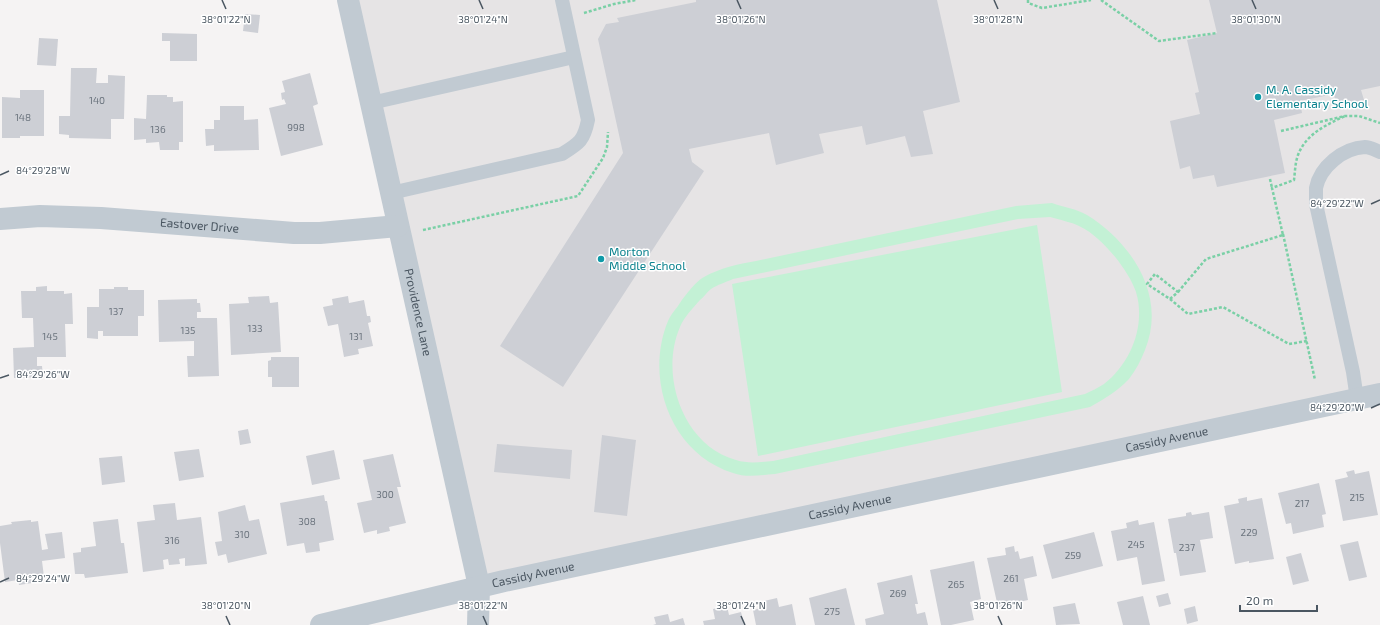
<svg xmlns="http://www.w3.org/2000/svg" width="1380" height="625" viewBox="0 0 1380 625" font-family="'Exo 2',sans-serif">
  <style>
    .education { fill: #e6e4e5 }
    .green { fill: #c3f1d5; fill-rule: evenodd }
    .building { fill: #cdcfd5 }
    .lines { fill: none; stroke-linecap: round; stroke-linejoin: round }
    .path { stroke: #7ad0a6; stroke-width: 2.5; stroke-dasharray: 3 2; stroke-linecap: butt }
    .service { stroke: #c1cad2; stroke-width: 14 }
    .minor { stroke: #c1cad2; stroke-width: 22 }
    .ticks { fill: none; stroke: #4a5661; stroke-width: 1.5 }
    .culture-dot { fill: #0f9aa8; stroke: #fff; stroke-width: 1.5 }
    .labels { text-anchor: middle; stroke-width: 3; stroke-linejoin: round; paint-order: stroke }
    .number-label { font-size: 10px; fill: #6b747e }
    .culture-label { font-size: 12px; fill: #0d838f; stroke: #fff; text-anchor: start }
    .street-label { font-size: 12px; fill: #4a5661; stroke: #fff }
    .ticks-label { font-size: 10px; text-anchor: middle; fill: #4a5661; stroke: #fff; stroke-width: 3; stroke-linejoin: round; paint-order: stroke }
  </style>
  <rect width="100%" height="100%" fill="#f5f3f3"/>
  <polygon class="education" points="348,0 1380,0 1380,394 479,586"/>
  <g class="green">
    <path d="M 1052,203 C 1063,207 1077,209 1087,215 C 1132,243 1167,296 1145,350 C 1141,360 1136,370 1129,379 C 1118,391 1104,399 1090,407 L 775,474 C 761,475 746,478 733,473 C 671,454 644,379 668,321 C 670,316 674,311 678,306 C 683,298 695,282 704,277 C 720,268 738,264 756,261 L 1016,206 ZM 1050,217 C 1060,220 1071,222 1079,226 C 1094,233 1106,246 1116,258 C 1123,267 1132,280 1136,292 C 1146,325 1131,363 1104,384 C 1098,388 1091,391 1085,394 L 773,461 C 761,462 748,464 736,460 C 683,446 659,375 680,327 C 684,317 693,308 700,300 C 704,297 707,292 711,289 C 717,285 726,282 733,279 L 1018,219 Z"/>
    <polygon points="1037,225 1062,392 758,456 732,284"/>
  </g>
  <g class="building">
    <polygon points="696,0 937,0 960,102 923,111 933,154 911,157 905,136 866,145 862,126 819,134 824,153 776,165 769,133 689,149 692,162 704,171 563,387 500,346 623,153 598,39 606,24 619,22 617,18 696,2"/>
    <polygon points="1209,0 1380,0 1380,86 1361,90 1364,100 1336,105 1334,94 1300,101 1302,113 1274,120 1285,173 1217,187 1214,175 1193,179 1190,166 1180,169 1170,121 1200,114 1195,93 1199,92 1187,40 1217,33"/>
    <polygon points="245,14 260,15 258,33 243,31"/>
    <polygon points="162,33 197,34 197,61 170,61 170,41 162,41"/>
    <polygon points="39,38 58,39 56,66 37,65"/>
    <polygon points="71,68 97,68 96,83 108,83 108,75 125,76 124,119 111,119 111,139 69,138 69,135 59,134 59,116 70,116"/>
    <polygon points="310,73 318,104 313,106 323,145 281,156 269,108 286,104 284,99 282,100 281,93 285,92 282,81"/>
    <polygon points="20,90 44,90 44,136 20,136 20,138 2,138 2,97 20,98"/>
    <polygon points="147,95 167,95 167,97 173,97 173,102 183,101 183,142 179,142 179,150 160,150 159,142 146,143 146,139 134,140 134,118 146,119"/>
    <polygon points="220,106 244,106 244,120 258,119 259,150 214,151 214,145 206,146 205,129 214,129 214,120 220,120"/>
    <polygon points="47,286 47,291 64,291 64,294 72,293 73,324 65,324 66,357 37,357 37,366 42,366 43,377 14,378 13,348 34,347 33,318 22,318 21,291 36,291 36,287"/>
    <polygon points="114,287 128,287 128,290 144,290 144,316 138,316 138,336 103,336 103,331 98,331 98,339 87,338 87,307 99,307 99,289 114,289"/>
    <polygon points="269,296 270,303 278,302 281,352 231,355 229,304 249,303 248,297"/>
    <polygon points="348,296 349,303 364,300 367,316 370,316 371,322 368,323 373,346 358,349 359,354 344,357 338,324 328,326 323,307 333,305 332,299"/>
    <polygon points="197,299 197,303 200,303 201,312 197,312 197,318 217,318 219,376 188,377 187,356 194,356 194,341 159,342 158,300"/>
    <polygon points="271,357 299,357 299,387 272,387 272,377 268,377 268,361 271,360"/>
    <polygon points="248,429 251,443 240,445 238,431"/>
    <polygon points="602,435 636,440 627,516 594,512"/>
    <polygon points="497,444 572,450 570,479 494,472"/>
    <polygon points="199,449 204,477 179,481 174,452"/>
    <polygon points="334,450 340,479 312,485 306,456"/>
    <polygon points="393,454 401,487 397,487 406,523 389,527 390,531 377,534 377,530 364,533 357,503 372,500 363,460"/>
    <polygon points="122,456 125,482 102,485 99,458"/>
    <polygon points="1354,470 1355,474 1369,471 1378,515 1343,521 1335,480 1348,477 1346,472"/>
    <polygon points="1319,483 1326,514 1322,515 1324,527 1293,534 1291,523 1286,524 1278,493"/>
    <polygon points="324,495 325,501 327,501 334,540 319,543 320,551 306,553 304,543 287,546 280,503"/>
    <polygon points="1247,497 1247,501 1262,498 1274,559 1249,563 1249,561 1235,564 1224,506 1239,503 1238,499"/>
    <polygon points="175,503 177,520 201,517 207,564 185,566 185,558 179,559 180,564 169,565 168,559 163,560 164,569 143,572 137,522 155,520 153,505"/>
    <polygon points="245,505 249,521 259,519 267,554 228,563 226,554 218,556 215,542 222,541 218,512"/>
    <polygon points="1191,512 1192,515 1209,512 1213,538 1200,540 1206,572 1180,576 1176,553 1174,553 1168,519 1186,516 1186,513"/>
    <polygon points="118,519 121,543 124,543 128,573 85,578 84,574 75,574 73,553 81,552 81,548 96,546 93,522"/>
    <polygon points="31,520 31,522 38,521 42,550 48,549 45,534 62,532 65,558 42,561 44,577 31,578 32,583 19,585 18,580 5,582 0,543 0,526 12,524 11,522"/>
    <polygon points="1138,520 1139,525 1154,522 1165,581 1142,585 1137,557 1117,561 1111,531 1127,528 1126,523"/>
    <polygon points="1094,532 1103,566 1052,579 1043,545"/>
    <polygon points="1358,541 1367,577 1349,581 1340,545"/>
    <polygon points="1014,546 1015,552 1018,551 1020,559 1033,556 1037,576 1024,579 1028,600 998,607 987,558 1006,555 1005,548"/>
    <polygon points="1301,553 1309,581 1293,585 1286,557"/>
    <polygon points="974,561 981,599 970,602 974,620 951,625 941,625 930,570"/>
    <polygon points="912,575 918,604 915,604 917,614 925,612 928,625 866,625 865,619 884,614 877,583"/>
    <polygon points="846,588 855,625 815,625 809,598"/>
    <polygon points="1168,593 1171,604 1159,607 1156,596"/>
    <polygon points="1143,596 1150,625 1123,625 1117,602"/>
    <polygon points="777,598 779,607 792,604 796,625 756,625 753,610 765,607 764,601"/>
    <polygon points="1075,603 1080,624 1056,625 1053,607"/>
    <polygon points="727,606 729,615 741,612 744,625 704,625 703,621 715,619 713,609"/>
    <polygon points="1195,606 1198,621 1187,624 1184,609"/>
    <polygon points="668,614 670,622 683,618 685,625 653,625 656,624 654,617"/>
  </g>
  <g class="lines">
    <g class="path">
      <polyline points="1028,0 1028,3 1042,8 1091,0"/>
      <polyline points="1101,0 1159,41 1217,33"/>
      <polyline points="584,13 614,4 636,0"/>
      <polyline points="1281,131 1345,116 1359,116 1380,123"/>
      <polyline points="1270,179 1272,188"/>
      <polyline points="423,230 578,196 603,158 607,147 608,132"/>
      <polyline points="1283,234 1315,380"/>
      <path d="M 1178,292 L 1206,259 L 1283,235 L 1272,188 L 1294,180 C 1295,173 1295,163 1298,155 C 1306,134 1326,125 1345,116"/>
      <polyline points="1170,299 1178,292 1155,274 1147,284 1170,299 1188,314 1223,307 1289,344 1307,341"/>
    </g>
    <g class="service">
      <polyline points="371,103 574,57"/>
      <path d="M 391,193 L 562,154 C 580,143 584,140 588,120 L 562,0"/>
      <path d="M 1357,399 L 1353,372 L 1316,204 C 1316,199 1316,193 1316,188 C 1320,167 1343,148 1365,147 C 1370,147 1375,150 1380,152"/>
    </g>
    <g class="minor">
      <path id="s1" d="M 348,0 L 479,586 L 478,625"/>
      <path id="s2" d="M 0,219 L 40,216 L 101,218 L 294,233 L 320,233 L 398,226"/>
      <path id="s3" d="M 321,625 L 504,581 L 1380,394"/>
    </g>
  </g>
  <path class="ticks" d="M 222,0 L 226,9M 479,0 L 483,9M 737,0 L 741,9M 994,0 L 998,9M 1252,0 L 1256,9M 0,175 L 9,171M 1371,204 L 1380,200M 0,378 L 9,375M 1371,408 L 1380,404M 0,582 L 9,578M 226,616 L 230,625M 483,616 L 487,625M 741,616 L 745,625M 998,616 L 1002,625"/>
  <g class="culture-dot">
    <circle cx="1258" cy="97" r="4"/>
    <circle cx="601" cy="259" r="4"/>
  </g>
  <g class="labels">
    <g class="number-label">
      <text x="97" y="104">140</text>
      <text x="23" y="121">148</text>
      <text x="296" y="131">998</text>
      <text x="158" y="133">136</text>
      <text x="116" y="315">137</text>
      <text x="255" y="332">133</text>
      <text x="188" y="334">135</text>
      <text x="50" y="340">145</text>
      <text x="356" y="340">131</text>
      <text x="385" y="498">300</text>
      <text x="1357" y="501">215</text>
      <text x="1302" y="507">217</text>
      <text x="307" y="525">308</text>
      <text x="1249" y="536">229</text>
      <text x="242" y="538">310</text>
      <text x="172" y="544">316</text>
      <text x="1136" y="548">245</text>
      <text x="1187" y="551">237</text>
      <text x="1073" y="559">259</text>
      <text x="1011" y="582">261</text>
      <text x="956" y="588">265</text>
      <text x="898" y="597">269</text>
      <text x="832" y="615">275</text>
    </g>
    <g class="culture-label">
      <text x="1266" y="94">M. A. Cassidy<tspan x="1266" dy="14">Elementary School</tspan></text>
      <text x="609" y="256">Morton<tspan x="609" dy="14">Middle School</tspan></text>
    </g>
    <g class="street-label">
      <text dy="4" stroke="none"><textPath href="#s2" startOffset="200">Eastover Drive</textPath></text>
      <text dy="4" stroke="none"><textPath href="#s1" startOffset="320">Providence Lane</textPath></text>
      <text dy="4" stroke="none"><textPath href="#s3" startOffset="866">Cassidy Avenue</textPath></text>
      <text dy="4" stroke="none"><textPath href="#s3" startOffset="542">Cassidy Avenue</textPath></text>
      <text dy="4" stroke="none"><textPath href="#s3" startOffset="218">Cassidy Avenue</textPath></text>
    </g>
  </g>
  <g class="ticks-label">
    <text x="226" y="23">38°01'22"N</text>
    <text x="483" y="23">38°01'24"N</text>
    <text x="741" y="23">38°01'26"N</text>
    <text x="998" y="23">38°01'28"N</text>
    <text x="1256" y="23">38°01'30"N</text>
    <text x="43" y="174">84°29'28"W</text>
    <text x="1337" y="207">84°29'22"W</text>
    <text x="43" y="378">84°29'26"W</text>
    <text x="1337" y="411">84°29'20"W</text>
    <text x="43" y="582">84°29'24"W</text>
    <text x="226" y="609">38°01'20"N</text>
    <text x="483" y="609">38°01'22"N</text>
    <text x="741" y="609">38°01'24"N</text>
    <text x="998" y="609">38°01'26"N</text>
  </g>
  <path d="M1240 605v6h77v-6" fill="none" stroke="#4a5661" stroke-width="2"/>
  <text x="1246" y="605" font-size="12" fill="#4a5661" stroke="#ffffff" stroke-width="3" paint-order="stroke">20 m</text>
</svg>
